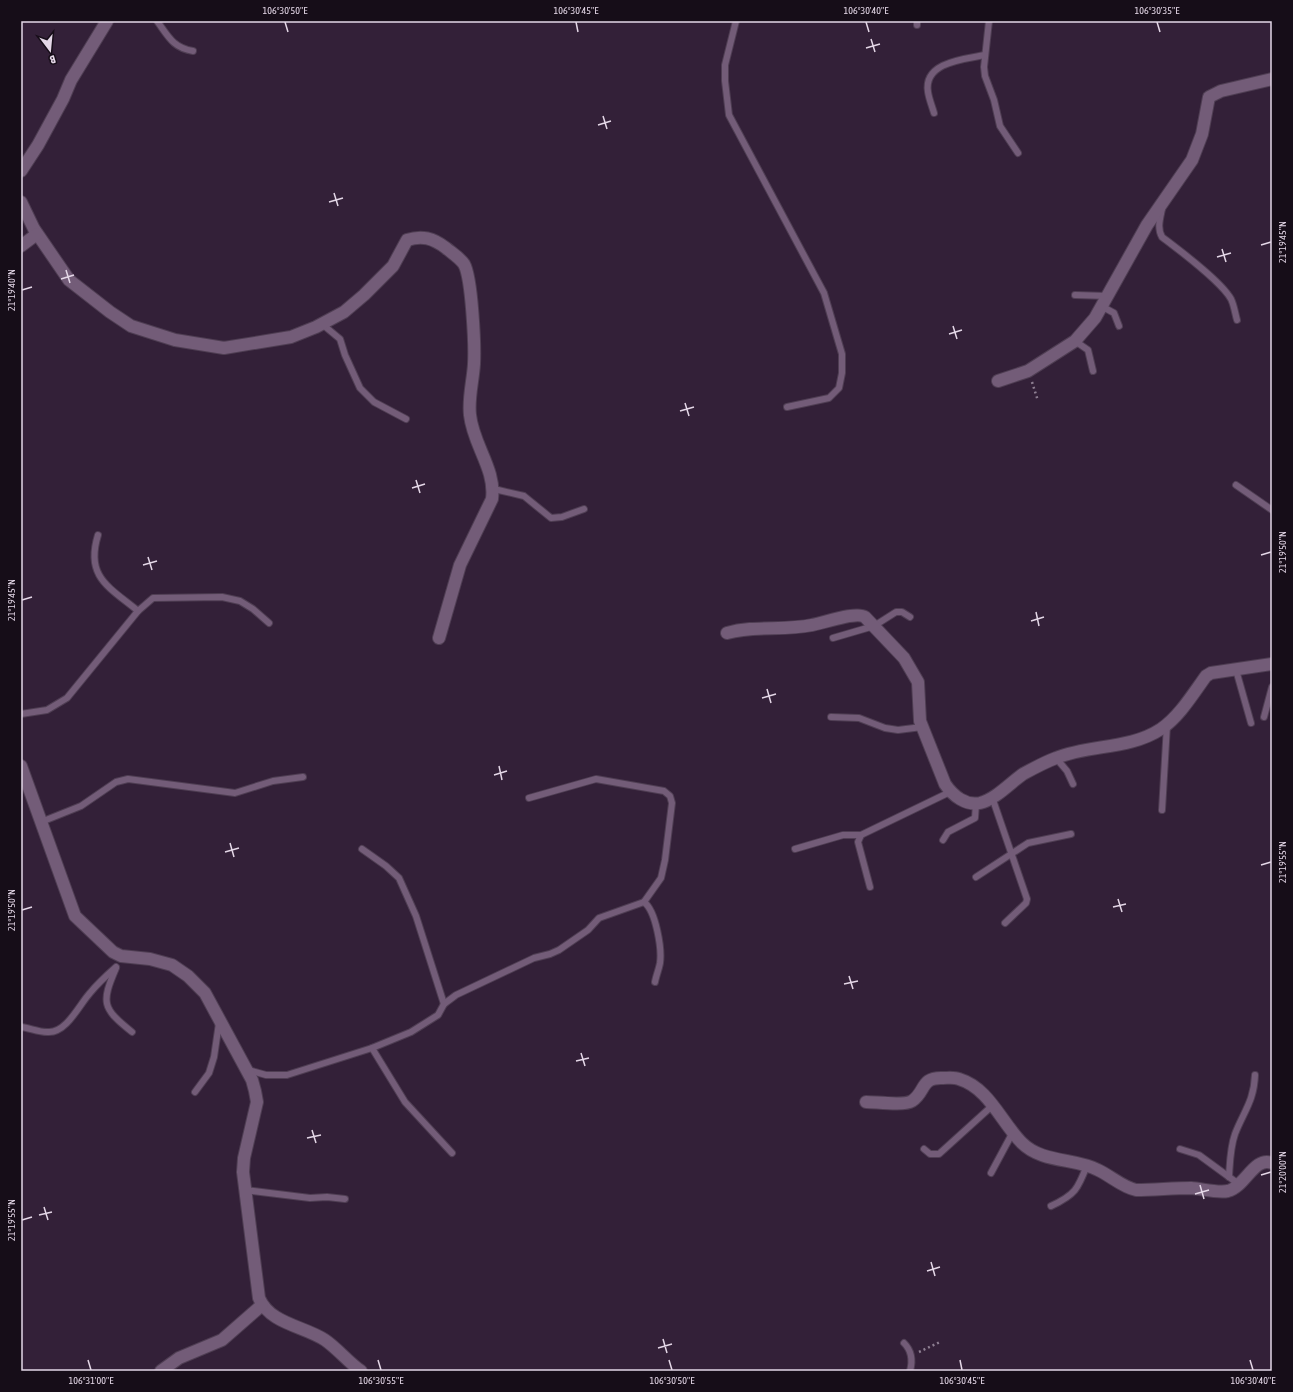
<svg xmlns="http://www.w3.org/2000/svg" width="1293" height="1392" viewBox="0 0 1293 1392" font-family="'Asap Condensed',sans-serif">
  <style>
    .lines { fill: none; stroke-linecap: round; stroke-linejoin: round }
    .lane-casing { stroke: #4f3e53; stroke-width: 8 }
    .street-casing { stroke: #4f3e53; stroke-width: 14 }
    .path { stroke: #8e7f92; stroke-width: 2.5; stroke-dasharray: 2 3; stroke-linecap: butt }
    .lane { stroke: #735c78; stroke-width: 6 }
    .street { stroke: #735c78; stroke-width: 12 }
    .ticks { fill: none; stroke: #e4d7e7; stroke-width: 1.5 }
    .neatline { fill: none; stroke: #e4d7e7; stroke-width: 1.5 }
    .ticks-label { font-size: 10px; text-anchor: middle; fill: #e4d7e7 }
  </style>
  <rect width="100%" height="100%" fill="#332038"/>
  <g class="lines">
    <defs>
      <g id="lane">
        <path d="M 157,21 C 168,36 173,48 193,51"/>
        <polyline points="736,21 725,65 725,81 729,115 824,293 842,354 842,373 839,388 829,398 787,407"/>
        <polyline points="917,21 917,25"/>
        <polyline points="989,21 984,67 985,76 994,100 1000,126 1018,153"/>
        <path d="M 934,113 C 932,106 929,99 928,92 C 923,62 965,59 985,55"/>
        <path d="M 1162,209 C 1160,219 1157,228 1162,237 C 1179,250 1221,281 1231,299 C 1234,305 1235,313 1237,320"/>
        <polyline points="1075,295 1108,296"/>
        <polyline points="1103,307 1114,313 1119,326"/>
        <polyline points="322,324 340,339 345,355 360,388 374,402 406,419"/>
        <polyline points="1075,341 1088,350 1093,371"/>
        <polyline points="1236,485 1272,510"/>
        <polyline points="494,489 524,496 551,518 562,517 584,509"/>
        <path d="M 98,535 C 85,577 109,587 138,611"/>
        <polyline points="833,638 874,626 896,612 902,612 910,617"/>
        <polyline points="1236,670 1251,723"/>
        <polyline points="21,714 47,710 67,698 138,611 153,598 222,597 240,601 253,609 269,623"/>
        <polyline points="831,717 859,718 885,728 898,730 922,727"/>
        <polyline points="1264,717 1272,687"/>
        <polyline points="1056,758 1067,771 1073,784"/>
        <polyline points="992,797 1027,899 1026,903 1005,923"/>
        <polyline points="529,798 596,779 664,791 670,796 672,803 665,860 661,878 644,902"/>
        <polyline points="1162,810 1167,725"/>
        <polyline points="41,822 81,806 116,782 128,779 235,793 273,781 303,777"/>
        <polyline points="943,840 948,832 975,818 976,803"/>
        <polyline points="362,849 386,866 399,878 416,916 444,1004"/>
        <polyline points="795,849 843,835 861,835"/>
        <polyline points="976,877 1028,843 1071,834"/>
        <polyline points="870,887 858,842 861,835 950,792"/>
        <path d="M 116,968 C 101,1003 102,1008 132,1032"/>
        <path d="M 21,1027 C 30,1028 40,1033 49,1032 C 67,1032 79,1005 90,993 C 98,983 107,975 116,967"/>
        <polyline points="372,1048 405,1102 452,1153"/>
        <path d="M 248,1070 L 266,1075 L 287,1075 L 372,1048 L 411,1032 L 438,1015 L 444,1004 L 456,995 L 534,958 L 550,954 L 559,950 L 588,930 L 599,918 L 644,902 C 656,911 662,949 660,963 C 659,969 656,976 655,982"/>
        <polyline points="195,1092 209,1073 214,1057 219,1023"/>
        <polyline points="924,1149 930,1154 939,1154 992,1106"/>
        <polyline points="1180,1149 1199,1155 1240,1185"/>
        <polyline points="991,1173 1013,1132"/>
        <path d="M 1229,1177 C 1230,1162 1230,1148 1235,1134 C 1244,1111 1254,1101 1255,1075"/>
        <polyline points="245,1190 310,1198 327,1197 345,1199"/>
        <path d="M 1051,1206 C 1075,1195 1078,1189 1087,1165"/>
        <path d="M 904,1343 C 912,1351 913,1360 910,1371"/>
      </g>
      <g id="street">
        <polyline points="21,171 38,145 63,99 71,80 107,21"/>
        <path d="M 21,202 L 34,229 L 69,280 L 110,312 L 131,326 L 175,340 L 224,348 L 291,337 L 316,327 L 344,312 L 364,295 L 393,266 L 407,240 C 422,235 433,238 446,248 C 452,253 460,258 464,264 C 472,278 475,346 474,364 C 473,381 468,398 470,415 C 473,445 496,469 492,499 L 460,565 L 439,638"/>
        <polyline points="21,246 37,234"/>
        <polyline points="998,381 1028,371 1075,341 1095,318 1147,225 1192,160 1202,134 1209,97 1221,91 1272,79"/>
        <path d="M 727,633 C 755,625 783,631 812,625 C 824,623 856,611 865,617 L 904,658 L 918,682 L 920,721 L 945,784 C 953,796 966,806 980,803 C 996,799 1010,783 1023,774 C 1034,768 1045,762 1056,758 C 1090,744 1129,750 1161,729 C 1179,717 1193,694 1206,676 L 1211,673 L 1272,664"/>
        <path d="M 21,766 L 75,916 L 113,952 L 121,956 L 150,959 L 172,965 L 188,976 L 205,993 L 252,1080 L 255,1091 L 257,1102 L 244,1158 L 243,1172 L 259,1298 C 270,1324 304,1326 325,1340 C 338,1349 348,1362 361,1371"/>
        <path d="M 866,1102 C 876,1102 904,1106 912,1101 C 926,1092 920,1077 943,1078 C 948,1078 954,1077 959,1079 C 989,1088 1001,1122 1022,1143 C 1042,1163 1075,1158 1098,1170 C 1111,1176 1122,1187 1136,1190 C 1154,1190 1173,1188 1191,1188 C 1203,1189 1217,1193 1228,1191 C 1245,1187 1254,1156 1272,1163"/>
        <polyline points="161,1371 179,1358 222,1340 262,1305"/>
      </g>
    </defs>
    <use href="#lane" class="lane-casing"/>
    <use href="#street" class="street-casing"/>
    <g class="path">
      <polyline points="1032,382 1038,401"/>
      <polyline points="919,1352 940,1342"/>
    </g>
    <use href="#lane" class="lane"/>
    <use href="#street" class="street"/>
  </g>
  <path class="ticks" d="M 285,22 L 288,32M 576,22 L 578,32M 866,22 L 869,32M 1157,22 L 1160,32M 871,39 L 875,52M 866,48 L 880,44M 603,116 L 607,129M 598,125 L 611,121M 334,193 L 338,206M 329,202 L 343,198M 1261,245 L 1271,242M 1222,249 L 1226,262M 1217,257 L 1231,253M 66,270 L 70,283M 61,279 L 74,275M 22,290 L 32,287M 953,326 L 957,339M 949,334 L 962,330M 685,403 L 689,416M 680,411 L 694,407M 416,480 L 420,493M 412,488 L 425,484M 1261,555 L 1271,552M 148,557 L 152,570M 143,565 L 157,561M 22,600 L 32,597M 1036,612 L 1039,626M 1031,621 L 1044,617M 767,689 L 771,703M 762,698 L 776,694M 499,766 L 502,780M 494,775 L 507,771M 230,843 L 234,857M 225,852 L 239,848M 1261,865 L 1271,862M 1118,899 L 1122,912M 1113,907 L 1126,904M 22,910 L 32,907M 849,976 L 853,989M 844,984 L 858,981M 581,1053 L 585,1066M 576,1061 L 589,1058M 312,1130 L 316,1143M 307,1138 L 321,1135M 1261,1175 L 1271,1172M 1200,1185 L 1204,1199M 1195,1194 L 1209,1190M 44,1207 L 48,1220M 39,1215 L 52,1212M 22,1220 L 32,1217M 931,1262 L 935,1276M 927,1271 L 940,1267M 663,1339 L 667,1353M 658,1348 L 672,1344M 88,1360 L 91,1370M 378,1360 L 381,1370M 669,1360 L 672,1370M 960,1360 L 962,1370M 1250,1360 L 1253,1370"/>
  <rect width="1293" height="1392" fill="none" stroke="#160d18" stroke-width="44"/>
  <g transform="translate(50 50) rotate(164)" stroke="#160d18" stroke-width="3" paint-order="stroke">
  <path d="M0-3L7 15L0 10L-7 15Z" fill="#e4d7e7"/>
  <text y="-6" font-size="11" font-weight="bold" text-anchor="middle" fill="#e4d7e7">B</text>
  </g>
  <rect x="22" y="22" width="1249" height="1348" class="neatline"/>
  <g class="ticks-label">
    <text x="285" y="14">106°30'50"E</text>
    <text x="576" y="14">106°30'45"E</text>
    <text x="866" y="14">106°30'40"E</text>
    <text x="1157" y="14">106°30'35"E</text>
    <text transform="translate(1282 242) rotate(-90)" y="4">21°19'45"N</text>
    <text transform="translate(11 290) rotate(-90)" y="4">21°19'40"N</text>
    <text transform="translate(1282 552) rotate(-90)" y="4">21°19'50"N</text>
    <text transform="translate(11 600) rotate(-90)" y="4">21°19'45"N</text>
    <text transform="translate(1282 862) rotate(-90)" y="4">21°19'55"N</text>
    <text transform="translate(11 910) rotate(-90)" y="4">21°19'50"N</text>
    <text transform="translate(1282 1172) rotate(-90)" y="4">21°20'00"N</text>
    <text transform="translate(11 1220) rotate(-90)" y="4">21°19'55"N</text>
    <text x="91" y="1384">106°31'00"E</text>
    <text x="381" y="1384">106°30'55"E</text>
    <text x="672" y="1384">106°30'50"E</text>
    <text x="962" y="1384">106°30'45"E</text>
    <text x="1253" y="1384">106°30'40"E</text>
  </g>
</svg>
